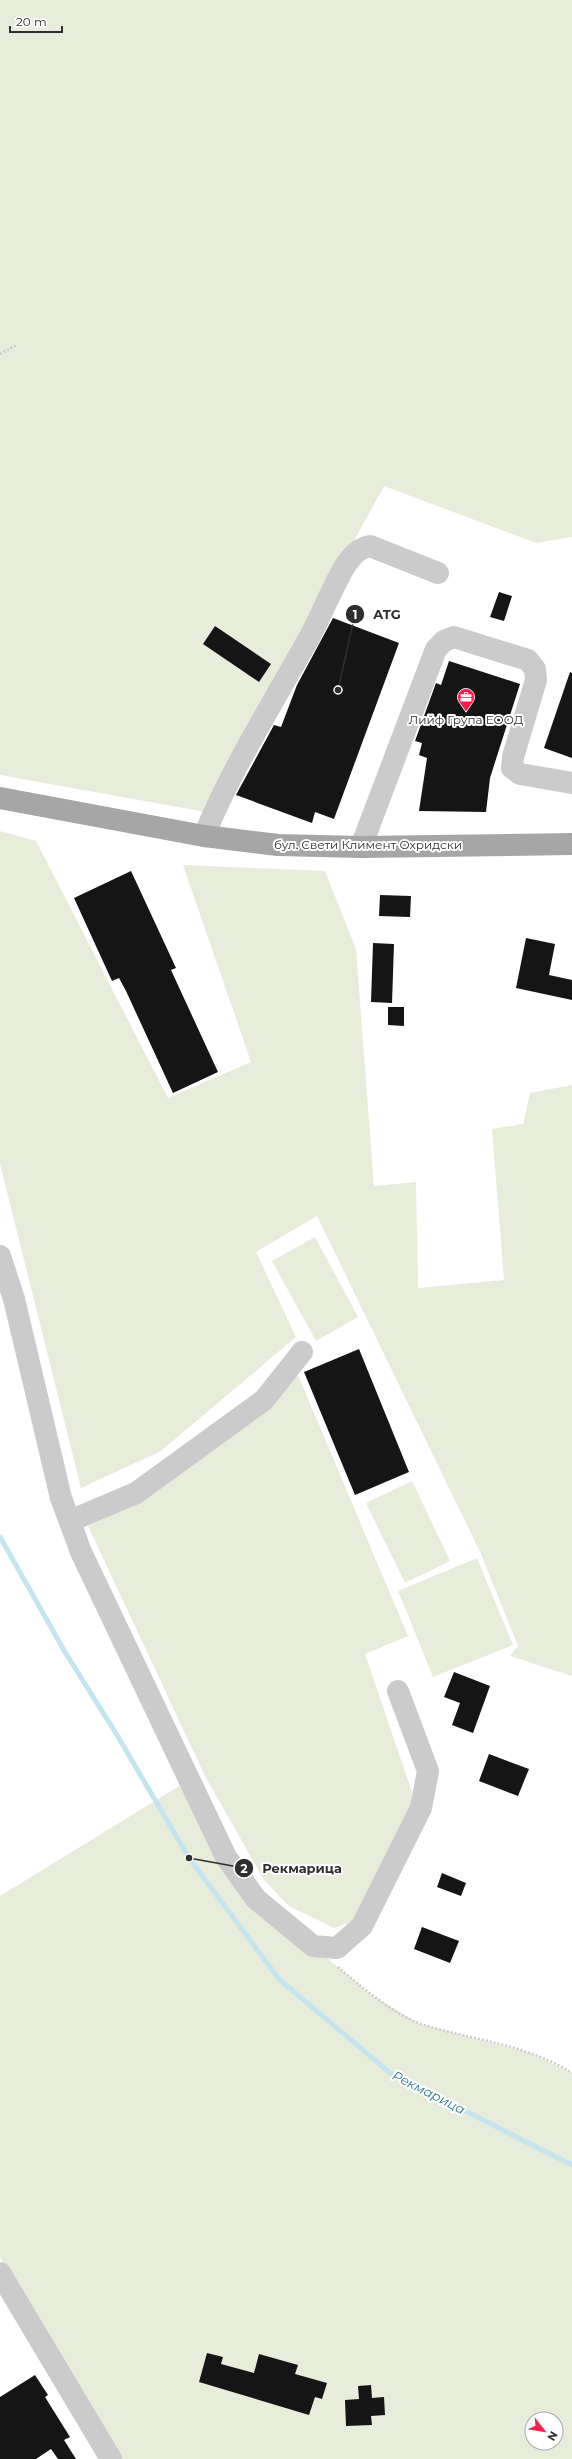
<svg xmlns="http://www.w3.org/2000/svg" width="572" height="2459" viewBox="0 0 572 2459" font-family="Montserrat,sans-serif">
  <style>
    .green { fill: #e7edda; fill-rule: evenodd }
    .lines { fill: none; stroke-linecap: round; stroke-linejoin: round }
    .stream { stroke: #c4e5ef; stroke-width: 5 }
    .building { fill: #151515 }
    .path { stroke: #cbcbcb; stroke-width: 2.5; stroke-dasharray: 2 2; stroke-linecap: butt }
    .minor { stroke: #cbcbcb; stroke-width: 22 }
    .major { stroke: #a6a6a6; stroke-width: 22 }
    .labels { text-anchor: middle; stroke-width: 4; stroke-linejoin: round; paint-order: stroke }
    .poi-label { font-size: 12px; fill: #2e2e2e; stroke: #fff }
    .street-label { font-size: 12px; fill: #2e2e2e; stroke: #fff }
    .water-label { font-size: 13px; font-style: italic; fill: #327a91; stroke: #fff }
    .leader { fill: none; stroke: #2e2e2e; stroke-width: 1.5 }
    .callout-dot { fill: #2e2e2e; stroke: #fff; stroke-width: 1.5 }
    .mark-label { font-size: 12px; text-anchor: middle; font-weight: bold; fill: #fff }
    .callout-label { font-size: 13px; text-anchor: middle; font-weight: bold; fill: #2e2e2e; stroke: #fff; stroke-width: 4; stroke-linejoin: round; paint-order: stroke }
  </style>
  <rect width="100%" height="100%" fill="#fff"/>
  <g class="green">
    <polygon points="0,0 572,0 572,537 536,543 384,486 206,812 0,775"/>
    <polygon points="0,831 36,841 168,1098 251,1062 183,865 325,871 356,949 374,1186 416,1182 418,1288 504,1280 492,1129 523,1124 530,1093 572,1085 572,1676 510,1656 518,1646 481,1554 317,1216 256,1252 296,1337 161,1451 81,1488 0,1164"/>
    <polygon points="315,1237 358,1317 316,1341 272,1261"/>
    <polygon points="298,1375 408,1636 365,1654 414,1798 360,1919 334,1928 289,1906 264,1880 206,1778 88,1526 137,1502"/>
    <polygon points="412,1481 450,1561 405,1583 366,1503"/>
    <polygon points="477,1558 513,1645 433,1677 398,1591"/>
    <path d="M 189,1780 L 226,1857 L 313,1946 L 371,1995 L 420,2024 L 530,2053 L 572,2073 L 572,2459 L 121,2459 L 0,2257 L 0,1896 ZM 532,2419 L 556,2419 L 556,2443 L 532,2443 Z"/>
  </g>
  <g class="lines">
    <polyline class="stream" points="0,1537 65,1652 117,1735 189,1858 279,1979 390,2073 572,2165"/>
  </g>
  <g class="building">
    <polygon points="499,592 512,596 504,621 490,617"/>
    <polygon points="333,618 399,643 334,819 315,812 312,823 236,795 274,725 281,727 297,685"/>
    <polygon points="215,626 271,664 259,682 203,644"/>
    <polygon points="449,661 520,684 490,778 486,812 419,811 427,758 419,755 422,743 415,741 436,683 441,685"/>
    <polygon points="570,672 572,673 572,758 544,748"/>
    <polygon points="131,871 176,968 171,970 218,1072 173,1093 126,991 119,978 112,981 74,898"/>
    <polygon points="380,895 411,896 410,917 379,916"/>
    <polygon points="526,938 555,944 549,975 572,980 572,1000 516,988"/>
    <polygon points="373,943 394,944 392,1003 371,1002"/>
    <polygon points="388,1007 404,1007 404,1026 388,1025"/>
    <polygon points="359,1349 409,1472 355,1495 304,1372"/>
    <polygon points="454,1672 490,1686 473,1733 452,1725 460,1703 444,1697"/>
    <polygon points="489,1754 529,1769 518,1796 479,1781"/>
    <polygon points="442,1873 466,1883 461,1896 437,1887"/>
    <polygon points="422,1927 459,1941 450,1963 414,1949"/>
    <polygon points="207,2353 223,2357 221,2364 254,2373 259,2354 298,2365 295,2374 327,2383 322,2399 315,2397 309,2415 199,2382"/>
    <polygon points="35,2375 48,2395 45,2397 70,2437 64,2440 76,2459 58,2459 51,2449 36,2459 0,2459 0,2397"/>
    <polygon points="371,2385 372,2398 384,2397 385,2415 371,2416 372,2425 346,2426 345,2400 359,2399 358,2386"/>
  </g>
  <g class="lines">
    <g class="path">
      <polyline points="0,354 17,345"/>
      <path d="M 338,1967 C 360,1986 395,2015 421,2024 C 471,2040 527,2044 572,2073"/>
    </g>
    <g class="minor">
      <path d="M 204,836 C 231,770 270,708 305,645 C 320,620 330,591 345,566 C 351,557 358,548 370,546 L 438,573"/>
      <polyline points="361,847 436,649 444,641 454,637 528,660 535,669 536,680 513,757 512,768 520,774 572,783"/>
      <polyline points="0,1256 14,1299 61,1498 81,1552 226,1857 256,1899 313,1946 337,1948 362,1926 421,1808 428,1771 398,1691"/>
      <polyline points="70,1521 136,1493 264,1400 302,1352"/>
      <polyline points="0,2273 111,2459"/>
    </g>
    <polyline class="major" points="0,798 204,836 278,845 361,847 572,844"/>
  </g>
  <defs>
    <symbol id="office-pin" viewBox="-11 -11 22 30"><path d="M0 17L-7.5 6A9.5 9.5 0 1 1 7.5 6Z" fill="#f61f4f" stroke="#fff"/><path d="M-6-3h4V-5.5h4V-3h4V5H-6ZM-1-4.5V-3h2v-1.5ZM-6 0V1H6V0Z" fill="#fff"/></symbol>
  </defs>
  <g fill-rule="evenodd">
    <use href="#office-pin" x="456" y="687" width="20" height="27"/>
  </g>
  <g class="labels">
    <g class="poi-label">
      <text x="466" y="724">Лийф Група ЕООД</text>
    </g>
    <g class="street-label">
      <text x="368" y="849">бул. Свети Климент Охридски</text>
    </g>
    <g class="water-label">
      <text transform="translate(429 2092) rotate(27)" y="5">Рекмарица</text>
    </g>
  </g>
  <path class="leader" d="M338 690L355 614M189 1858L244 1868"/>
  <g class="callout-dot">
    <circle cx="338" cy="690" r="4"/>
    <circle cx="189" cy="1858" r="4"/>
    <circle cx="355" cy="614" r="10"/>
    <circle cx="244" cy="1868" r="10"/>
  </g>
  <g class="mark-label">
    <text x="355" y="619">1</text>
    <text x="244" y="1873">2</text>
  </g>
  <g class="callout-label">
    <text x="387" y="619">ATG</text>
    <text x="302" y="1873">Рекмарица</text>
  </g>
  <g transform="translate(544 2431) rotate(121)"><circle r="19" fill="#ffffff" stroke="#ababab"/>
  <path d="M0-3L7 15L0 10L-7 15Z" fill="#f61f4f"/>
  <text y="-6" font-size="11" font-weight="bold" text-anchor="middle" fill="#2e2e2e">N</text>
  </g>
  <path d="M10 26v6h52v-6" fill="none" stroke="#2e2e2e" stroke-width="2"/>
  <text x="16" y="26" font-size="12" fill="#2e2e2e" stroke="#ffffff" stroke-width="3" paint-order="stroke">20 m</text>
</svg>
